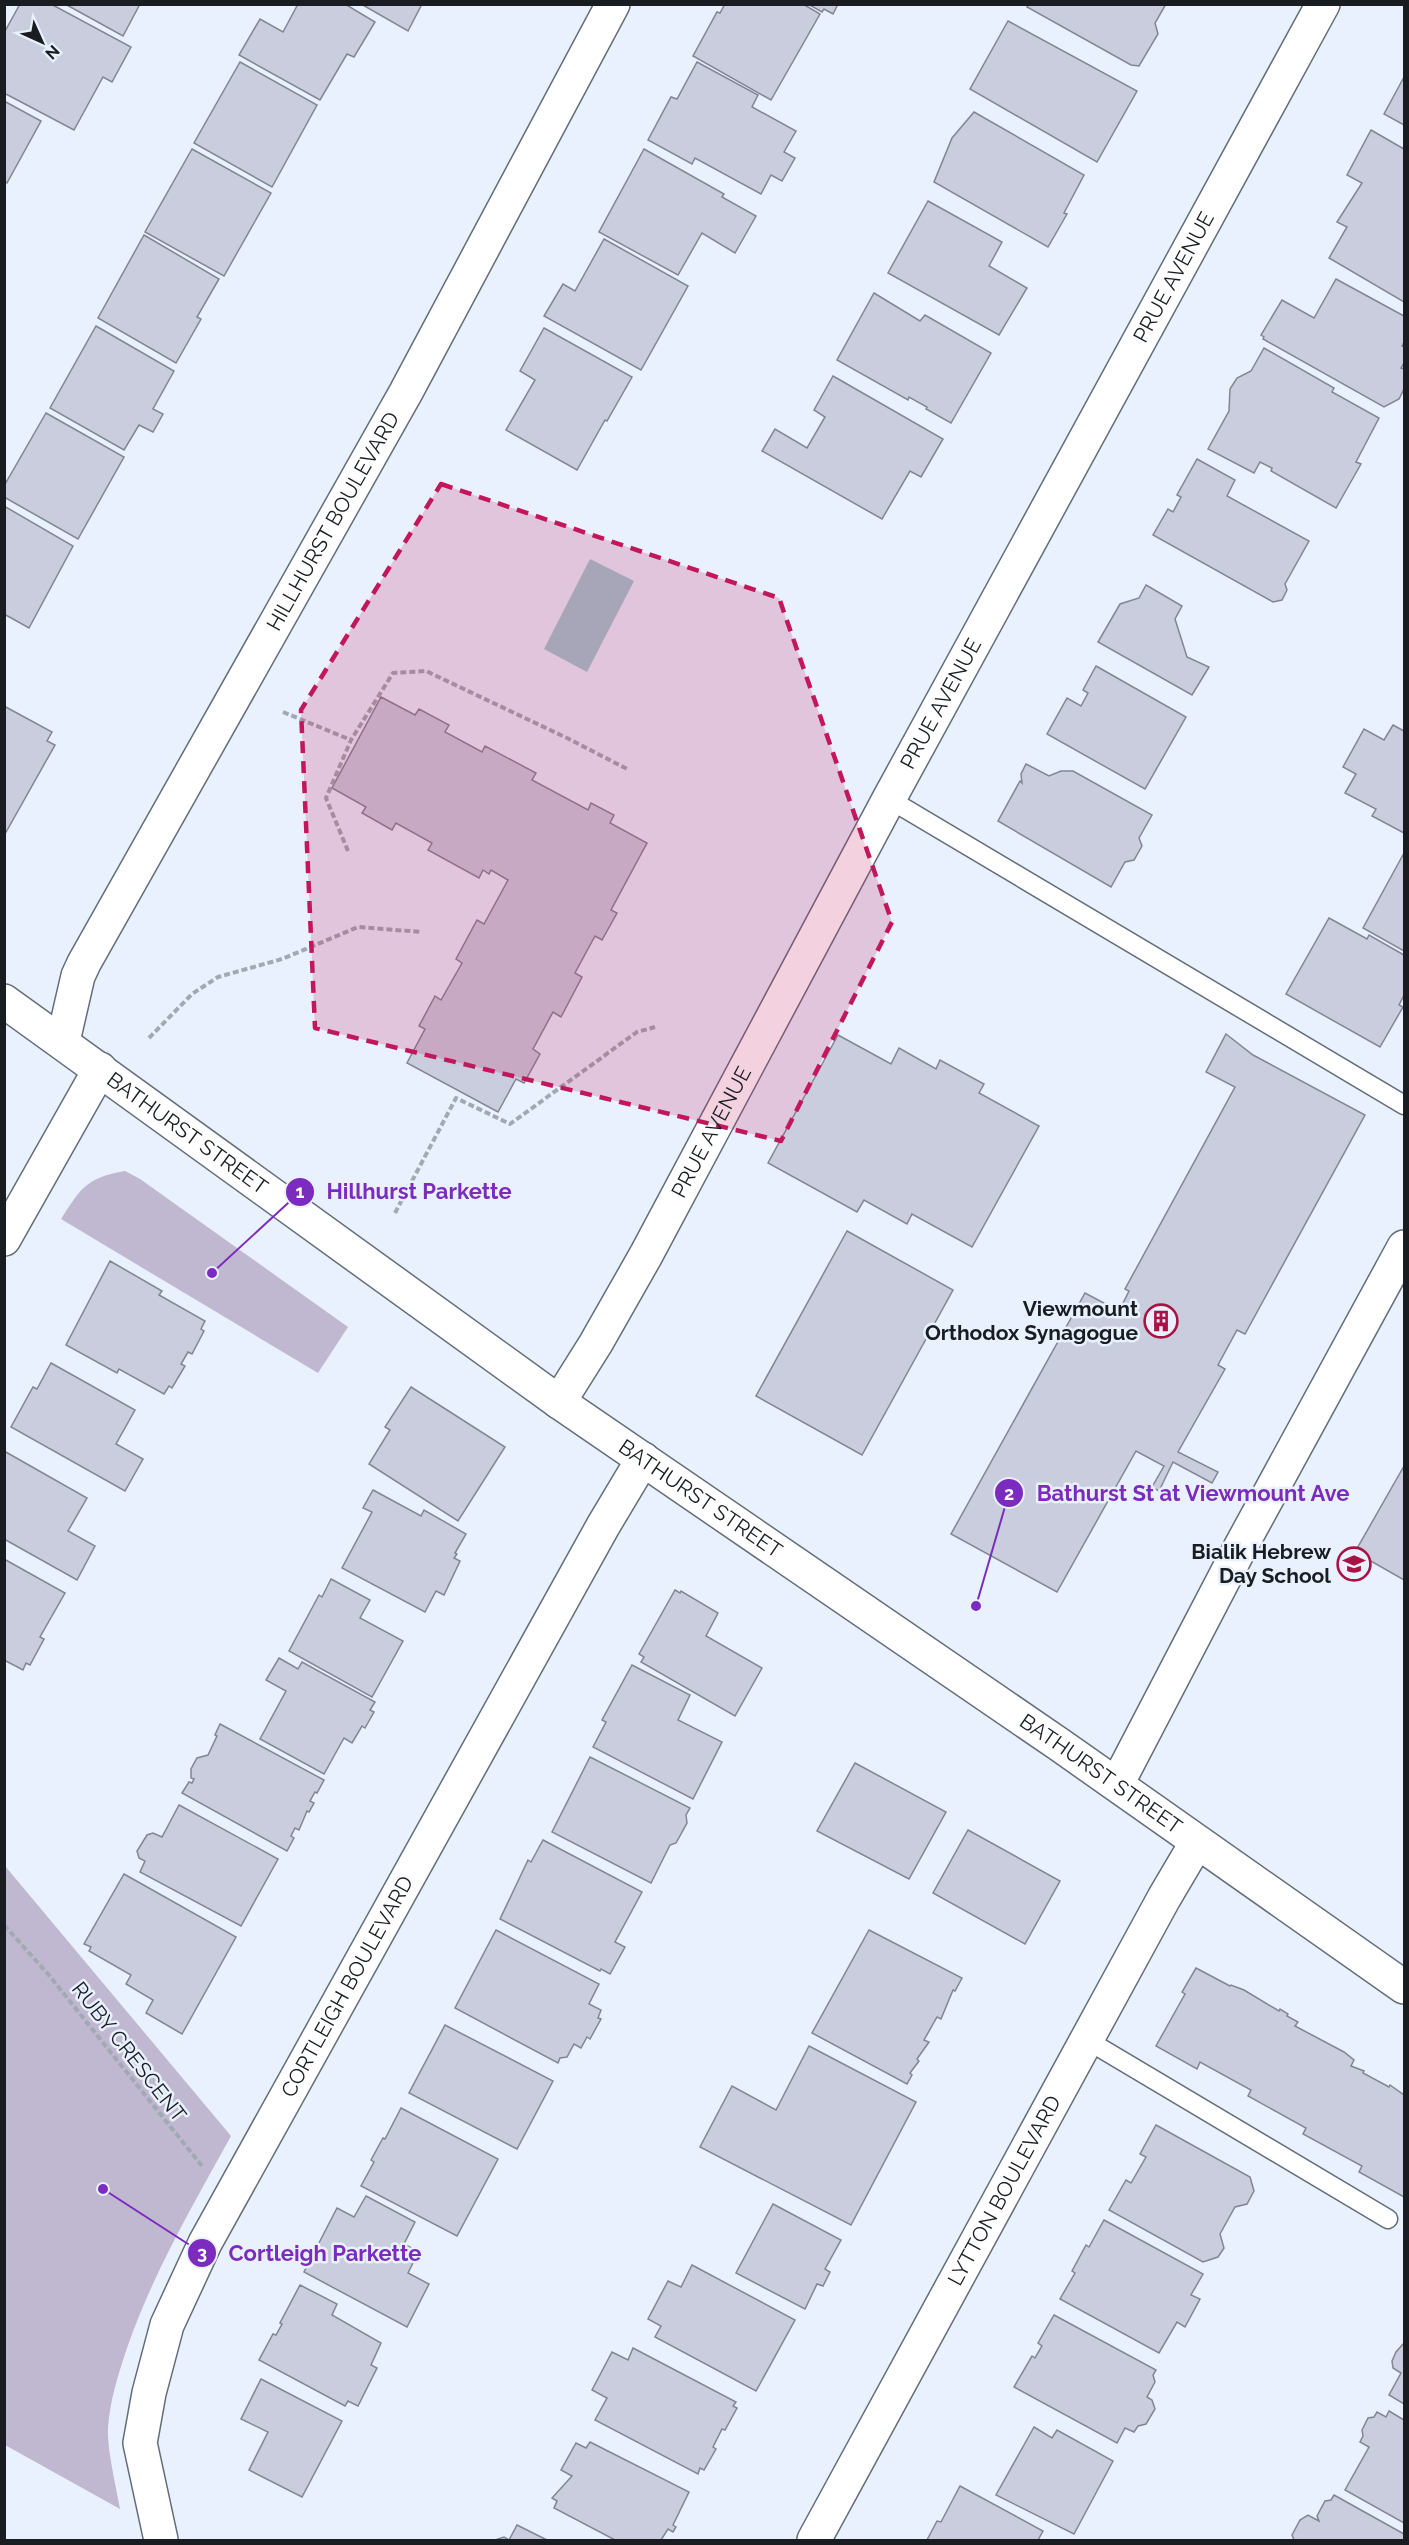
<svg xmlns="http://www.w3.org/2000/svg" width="1409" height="2545" viewBox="0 0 1409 2545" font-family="Raleway,sans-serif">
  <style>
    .green { fill: #c0b7d0 }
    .water { fill: #a1c8d0 }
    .building { fill: #cacdde; stroke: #838595; stroke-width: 1.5 }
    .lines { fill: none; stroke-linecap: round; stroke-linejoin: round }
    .lane-casing { stroke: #636d7a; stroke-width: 21 }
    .street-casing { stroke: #636d7a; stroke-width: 36 }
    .secondary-casing { stroke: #636d7a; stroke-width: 36 }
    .path { stroke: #a1a9b2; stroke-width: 4; stroke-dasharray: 6 3; stroke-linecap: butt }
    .lane { stroke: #fff; stroke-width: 18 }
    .street { stroke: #fff; stroke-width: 33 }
    .secondary { stroke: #fff; stroke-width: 33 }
    .marked { fill: #c2185b; fill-opacity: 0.2; stroke: #c2185b; stroke-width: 4.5; stroke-dasharray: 12 8; stroke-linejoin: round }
    .labels { text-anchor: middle; stroke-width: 5; stroke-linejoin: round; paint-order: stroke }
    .street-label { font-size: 21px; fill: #191d22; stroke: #e8f1fd }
    .poi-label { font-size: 21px; font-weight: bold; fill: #191d22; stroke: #e8f1fd; text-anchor: end }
    .leader { fill: none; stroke: #7b2cbf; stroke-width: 2 }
    .callout-dot { fill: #7b2cbf; stroke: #e8f1fd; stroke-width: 2 }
    .mark-label { font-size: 18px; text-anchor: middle; font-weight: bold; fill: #fff }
    .callout-label { font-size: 22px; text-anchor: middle; font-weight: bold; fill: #7b2cbf; stroke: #e8f1fd; stroke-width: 5; stroke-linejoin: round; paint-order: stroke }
  </style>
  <rect width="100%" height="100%" fill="#e8f1fd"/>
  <g class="green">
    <path d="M 125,1171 L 140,1179 L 348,1327 L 318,1373 L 61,1219 C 81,1188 86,1178 125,1171 Z"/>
    <path d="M 5,1866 L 231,2136 C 193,2205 153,2273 127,2348 C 118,2375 110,2400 108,2428 C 107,2450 116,2486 120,2509 L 5,2445 Z"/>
  </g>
  <polygon class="water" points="590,559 634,581 587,672 544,649"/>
  <g class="building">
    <polygon points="20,4 51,4 131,47 112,82 103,77 74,130 4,93 4,33"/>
    <polygon points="65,4 140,4 123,36"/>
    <polygon points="298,4 345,4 375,22 354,57 347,54 320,100 239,55 260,19 283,32"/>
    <polygon points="361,4 422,4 408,31"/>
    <polygon points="725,4 803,4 820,14 771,100 693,56 717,12 720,13"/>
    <polygon points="808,4 838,4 833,14 824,9 822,12"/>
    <polygon points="1029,4 1166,4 1155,23 1158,34 1139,66 1131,65 1027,7"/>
    <polygon points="1008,21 1137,91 1097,162 970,89"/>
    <polygon points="240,62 317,105 272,187 194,143"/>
    <polygon points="697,62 758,95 752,107 796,131 784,152 795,158 782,181 771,175 761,194 695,158 692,164 648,140 671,97 677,99"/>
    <polygon points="1404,77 1404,125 1384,114"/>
    <polygon points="4,101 41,121 7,183 4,181"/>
    <polygon points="974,112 1084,175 1064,213 1067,214 1048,247 934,182 952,138"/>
    <polygon points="1371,130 1404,149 1404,302 1329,258 1347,227 1337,222 1362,183 1347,175"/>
    <polygon points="192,149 271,193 224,276 145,232"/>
    <polygon points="644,149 724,194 722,197 756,216 735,253 702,233 678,275 599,232"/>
    <polygon points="928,201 1002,242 989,266 1027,288 999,335 888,273"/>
    <polygon points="144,235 219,279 197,317 201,319 176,363 98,318"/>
    <polygon points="604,239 688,286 641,370 544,316 563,284 575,291"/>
    <polygon points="1336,279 1404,316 1404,342 1402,346 1404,347 1404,363 1401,368 1404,369 1404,389 1399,399 1384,407 1263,339 1264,337 1261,335 1282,300 1314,318"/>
    <polygon points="874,293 920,321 925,315 991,353 951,423 926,409 927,407 909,397 908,400 837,360"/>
    <polygon points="96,326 174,371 153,409 163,414 153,432 139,425 124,450 50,408"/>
    <polygon points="544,328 632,377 607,421 605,420 577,470 506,430 535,380 520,371"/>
    <polygon points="1264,348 1334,388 1332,392 1379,418 1356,462 1361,464 1336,508 1271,471 1272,468 1260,462 1254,473 1208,449 1229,411 1230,389 1237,378 1251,371"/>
    <polygon points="833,376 943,439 921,477 910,471 882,519 762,451 775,429 807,448 825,417 814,410"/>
    <polygon points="46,413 124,457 78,539 4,497 4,486"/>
    <polygon points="1197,459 1235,480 1227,496 1309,541 1285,584 1287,590 1282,600 1273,602 1153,535 1168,509 1173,512 1181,497 1177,495"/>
    <polygon points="4,506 73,546 29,628 4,614"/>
    <polygon points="1146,585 1182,606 1175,619 1187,657 1209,667 1192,695 1098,642 1120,604 1139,598"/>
    <polygon points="1096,666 1186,717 1145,789 1047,734 1067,698 1081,706 1088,693 1083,690"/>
    <polygon points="381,697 415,715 419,709 449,725 445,732 482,752 485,746 536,773 532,780 588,810 591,803 614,815 610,823 647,843 611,910 617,913 602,940 595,936 575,973 582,977 561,1017 553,1012 533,1049 540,1054 524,1083 516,1079 498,1112 407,1063 425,1029 419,1026 435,996 441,1000 462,963 456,959 477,920 484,924 508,880 491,870 489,874 483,870 479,878 428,850 432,843 396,823 392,830 362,813 366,807 332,788"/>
    <polygon points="4,706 52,732 47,741 55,745 5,834"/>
    <polygon points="1393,725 1404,731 1404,833 1372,816 1376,809 1345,793 1356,774 1343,767 1364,729 1384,740"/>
    <polygon points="1026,764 1049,776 1061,771 1073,771 1152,815 1139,838 1142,846 1134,860 1125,862 1111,887 998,821 1020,781 1022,783 1021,774"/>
    <polygon points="1404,853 1404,951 1363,928"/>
    <polygon points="1329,918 1367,939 1369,935 1404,955 1404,995 1399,1005 1403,1007 1380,1047 1286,994"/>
    <polygon points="1226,1034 1253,1055 1365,1115 1245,1334 1237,1330 1218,1365 1225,1369 1178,1452 1218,1472 1212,1483 1173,1462 1159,1491 1152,1487 1164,1466 1136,1451 1057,1592 951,1534 1085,1293 1119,1311 1129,1291 1125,1289 1235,1087 1206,1072"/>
    <polygon points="838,1035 891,1064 899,1048 936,1069 940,1060 984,1084 979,1093 1039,1126 972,1247 912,1214 907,1224 864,1200 857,1212 768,1163"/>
    <polygon points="847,1231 953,1290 862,1455 756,1396"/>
    <polygon points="110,1261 162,1291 159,1295 205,1321 201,1329 204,1331 192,1354 188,1352 181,1364 185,1366 172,1388 169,1386 164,1394 119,1369 117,1373 66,1345"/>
    <polygon points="51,1363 135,1410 116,1444 143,1459 125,1491 11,1427 33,1387 37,1389"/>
    <polygon points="411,1387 505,1447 458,1521 369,1464 390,1430 385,1427"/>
    <polygon points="4,1451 87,1498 68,1531 95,1546 77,1580 4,1539"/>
    <polygon points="1404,1466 1404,1580 1355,1552"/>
    <polygon points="373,1490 421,1516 424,1510 466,1534 455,1553 457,1554 454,1558 460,1561 444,1595 436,1591 425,1612 342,1568 372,1512 363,1508"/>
    <polygon points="4,1559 65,1593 40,1637 44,1639 30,1665 26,1663 23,1670 4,1660"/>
    <polygon points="331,1579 370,1600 360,1618 403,1641 372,1697 289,1651 319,1595 322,1597"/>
    <polygon points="675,1590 680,1593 681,1591 718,1613 706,1636 762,1668 735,1716 641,1662 644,1657 639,1654"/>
    <polygon points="279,1658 298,1669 302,1662 375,1702 370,1710 374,1712 365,1728 362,1726 352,1743 344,1738 324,1774 260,1739 286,1691 266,1680"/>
    <polygon points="632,1665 690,1695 678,1720 722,1742 693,1799 593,1747 606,1722 602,1720"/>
    <polygon points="220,1724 324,1780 317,1793 315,1792 310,1801 314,1803 309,1812 307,1811 299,1830 295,1828 291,1836 294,1838 287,1851 182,1793 189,1782 192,1783 194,1779 191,1778 191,1769 197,1758 208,1755 217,1736 215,1735"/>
    <polygon points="590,1757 690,1808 686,1815 687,1823 676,1843 670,1845 651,1883 552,1832"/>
    <polygon points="855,1763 946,1812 909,1879 817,1831"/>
    <polygon points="179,1805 278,1859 241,1926 140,1872 145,1861 139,1858 137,1851 147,1835 153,1833 162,1837"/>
    <polygon points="968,1830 1060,1881 1025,1944 933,1893"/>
    <polygon points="543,1840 642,1892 615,1942 625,1947 610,1974 601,1969 600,1971 500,1919 528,1860 531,1862"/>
    <polygon points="124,1874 236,1937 182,2034 146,2013 153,2000 126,1984 131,1975 89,1951 91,1947 84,1944"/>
    <polygon points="496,1930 599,1984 589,2004 601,2010 598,2018 601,2019 590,2039 587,2037 581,2048 574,2044 567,2057 560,2058 558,2063 455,2008"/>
    <polygon points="869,1930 962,1978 955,1991 953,1990 941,2019 937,2017 924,2040 929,2042 917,2059 919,2061 910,2073 912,2075 907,2084 812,2033"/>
    <polygon points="1196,1968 1230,1986 1231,1985 1244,1990 1279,2011 1280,2009 1288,2014 1287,2016 1298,2022 1295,2026 1344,2052 1354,2060 1351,2066 1364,2071 1363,2073 1389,2087 1390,2085 1404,2095 1404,2197 1359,2172 1362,2166 1303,2134 1306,2128 1248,2096 1251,2090 1200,2062 1197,2069 1156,2046 1185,1994 1182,1992"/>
    <polygon points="445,2025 553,2081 517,2149 409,2093"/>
    <polygon points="809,2046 916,2102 851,2225 700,2147 732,2086 776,2110"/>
    <polygon points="401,2108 498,2159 457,2236 361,2186 374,2162 371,2160 383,2138 385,2139"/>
    <polygon points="1156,2125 1250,2177 1254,2191 1247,2204 1235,2207 1220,2234 1224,2248 1218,2257 1203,2262 1109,2210 1126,2180 1131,2183 1146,2157 1140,2154"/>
    <polygon points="366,2196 415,2222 404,2244 421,2253 418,2258 416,2257 408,2273 429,2284 407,2327 304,2272 337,2208 354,2217"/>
    <polygon points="773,2204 841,2240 825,2269 830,2272 823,2286 817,2284 805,2309 736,2273"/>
    <polygon points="1104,2220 1203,2274 1191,2295 1200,2299 1185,2327 1177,2322 1159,2353 1060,2299 1075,2273 1072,2271 1086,2245 1089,2247"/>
    <polygon points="692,2265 795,2320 756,2391 655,2337 661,2326 648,2319 668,2281 681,2287"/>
    <polygon points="300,2285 337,2304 332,2315 381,2343 371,2365 377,2368 358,2406 348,2401 345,2406 259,2360 273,2334 276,2335 282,2324 280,2323"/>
    <polygon points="1054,2315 1156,2370 1153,2375 1155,2382 1147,2397 1152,2400 1155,2409 1146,2424 1138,2426 1134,2432 1125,2428 1117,2443 1014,2387 1032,2356 1035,2358 1042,2346 1038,2343"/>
    <polygon points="1404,2343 1404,2404 1389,2395 1401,2373 1393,2368 1392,2361 1396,2352"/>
    <polygon points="633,2348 736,2402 733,2406 737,2408 725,2430 722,2429 713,2447 716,2449 704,2470 700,2468 698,2474 595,2420 607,2398 592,2390 612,2352 628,2360"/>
    <polygon points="261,2379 342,2421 302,2497 249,2470 268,2432 241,2419"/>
    <polygon points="1389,2411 1404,2420 1404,2523 1345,2490 1369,2447 1360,2442 1363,2436 1362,2430 1368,2418 1374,2417 1377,2412 1386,2417"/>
    <polygon points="1034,2427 1052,2438 1057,2430 1113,2461 1074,2534 996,2495"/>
    <polygon points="590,2442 689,2492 673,2525 676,2527 673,2532 668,2529 661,2540 615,2540 554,2508 557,2501 552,2498 572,2476 561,2470 576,2443 586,2448"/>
    <polygon points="960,2486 1043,2531 1038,2540 927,2540 937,2521 941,2522"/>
    <polygon points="1334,2495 1404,2534 1404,2540 1294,2540 1292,2535 1300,2520 1308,2515 1319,2521 1317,2516 1325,2501 1331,2500"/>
    <polygon points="517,2525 547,2540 495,2540 504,2537 509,2540"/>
  </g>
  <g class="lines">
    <defs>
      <g id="lane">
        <polyline points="889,799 1404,1105"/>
        <polyline points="1087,2040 1388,2219"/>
      </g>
      <g id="street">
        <path id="s1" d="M 63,1041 L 78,976 L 84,963 L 406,392 L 613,4"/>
        <polyline points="4,1239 100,1069"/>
        <path id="s2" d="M 559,1402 L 596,1343 L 646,1255 L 889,799 L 1323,4"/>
        <polyline points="1117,1784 1241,1546 1404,1247"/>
        <path id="s3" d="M 161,2540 L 140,2443 L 149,2393 L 167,2325 L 205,2243 L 603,1526 L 643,1459"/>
        <path id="s4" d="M 814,2540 L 1164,1898 L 1197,1842"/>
      </g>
      <g id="secondary">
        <path id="s5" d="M 4,1001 L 559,1402 L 1060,1745 L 1404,1987"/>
      </g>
    </defs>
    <use href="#lane" class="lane-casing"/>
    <use href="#street" class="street-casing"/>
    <use href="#secondary" class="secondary-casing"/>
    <g class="path">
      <polyline points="283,712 351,740"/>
      <polyline points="348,851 326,798 351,740 393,673 426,671 569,739 629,770"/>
      <polyline points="149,1038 192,994 218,977 282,959 358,927 422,932"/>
      <polyline points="395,1213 456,1098 510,1124 637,1032 655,1027"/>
      <polyline points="4,1925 48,1974 202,2166"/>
    </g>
    <use href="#lane" class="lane"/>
    <use href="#street" class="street"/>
    <use href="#secondary" class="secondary"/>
  </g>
  <path class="marked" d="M 441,484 L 779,598 L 892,922 L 781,1141 L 315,1028 L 301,710 Z"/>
  <defs>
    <symbol id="building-ring" viewBox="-11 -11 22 22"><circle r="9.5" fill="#e8f1fd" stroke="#a91343" stroke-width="1.5"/><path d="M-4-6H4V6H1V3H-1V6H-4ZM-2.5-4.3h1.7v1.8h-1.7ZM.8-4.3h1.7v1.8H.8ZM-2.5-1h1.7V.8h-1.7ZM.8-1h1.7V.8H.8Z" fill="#a91343"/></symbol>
    <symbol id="school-ring" viewBox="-11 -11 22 22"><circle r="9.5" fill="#e8f1fd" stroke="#a91343" stroke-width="1.5"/><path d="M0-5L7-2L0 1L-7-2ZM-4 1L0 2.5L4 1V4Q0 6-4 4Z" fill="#a91343"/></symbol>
  </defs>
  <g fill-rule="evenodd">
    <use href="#building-ring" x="1142" y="1302" width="38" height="38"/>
    <use href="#school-ring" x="1335" y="1545" width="38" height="38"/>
  </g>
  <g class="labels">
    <g class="street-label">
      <text dy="7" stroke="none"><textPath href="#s2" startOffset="1282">PRUE AVENUE</textPath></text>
      <text dy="7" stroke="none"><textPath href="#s1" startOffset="588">HILLHURST BOULEVARD</textPath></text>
      <text dy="7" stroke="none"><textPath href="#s2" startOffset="796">PRUE AVENUE</textPath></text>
      <text dy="7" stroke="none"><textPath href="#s2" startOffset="310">PRUE AVENUE</textPath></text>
      <text dy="7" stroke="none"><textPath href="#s5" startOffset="226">BATHURST STREET</textPath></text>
      <text dy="7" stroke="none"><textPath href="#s5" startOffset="856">BATHURST STREET</textPath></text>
      <text dy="7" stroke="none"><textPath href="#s5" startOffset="1342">BATHURST STREET</textPath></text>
      <text dy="7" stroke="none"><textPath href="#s3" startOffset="604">CORTLEIGH BOULEVARD</textPath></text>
      <text transform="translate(129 2052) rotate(52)" y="7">RUBY CRESCENT</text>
      <text dy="7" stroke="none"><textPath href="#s4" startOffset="398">LYTTON BOULEVARD</textPath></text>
    </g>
    <g class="poi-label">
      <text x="1138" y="1316">Viewmount<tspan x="1138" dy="24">Orthodox Synagogue</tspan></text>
      <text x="1331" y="1559">Bialik Hebrew<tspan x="1331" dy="24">Day School</tspan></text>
    </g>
  </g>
  <path class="leader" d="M212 1273L300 1192M976 1606L1009 1493M103 2189L202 2253"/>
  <g class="callout-dot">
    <circle cx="212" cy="1273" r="6"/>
    <circle cx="976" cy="1606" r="6"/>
    <circle cx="103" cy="2189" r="6"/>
    <circle cx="300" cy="1192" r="15"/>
    <circle cx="1009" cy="1493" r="15"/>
    <circle cx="202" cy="2253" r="15"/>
  </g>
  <g class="mark-label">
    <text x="300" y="1198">1</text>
    <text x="1009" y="1500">2</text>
    <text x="202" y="2259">3</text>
  </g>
  <g class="callout-label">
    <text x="419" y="1199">Hillhurst Parkette</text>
    <text x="1193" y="1501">Bathurst St at Viewmount Ave</text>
    <text x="325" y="2261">Cortleigh Parkette</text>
  </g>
  <rect width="1409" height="2545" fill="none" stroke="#191d22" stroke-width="12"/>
  <g transform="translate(42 42) rotate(135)" stroke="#e8f1fd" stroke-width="4.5" paint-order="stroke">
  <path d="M0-4.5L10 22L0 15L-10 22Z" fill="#191d22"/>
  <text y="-9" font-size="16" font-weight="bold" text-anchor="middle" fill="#191d22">N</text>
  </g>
</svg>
